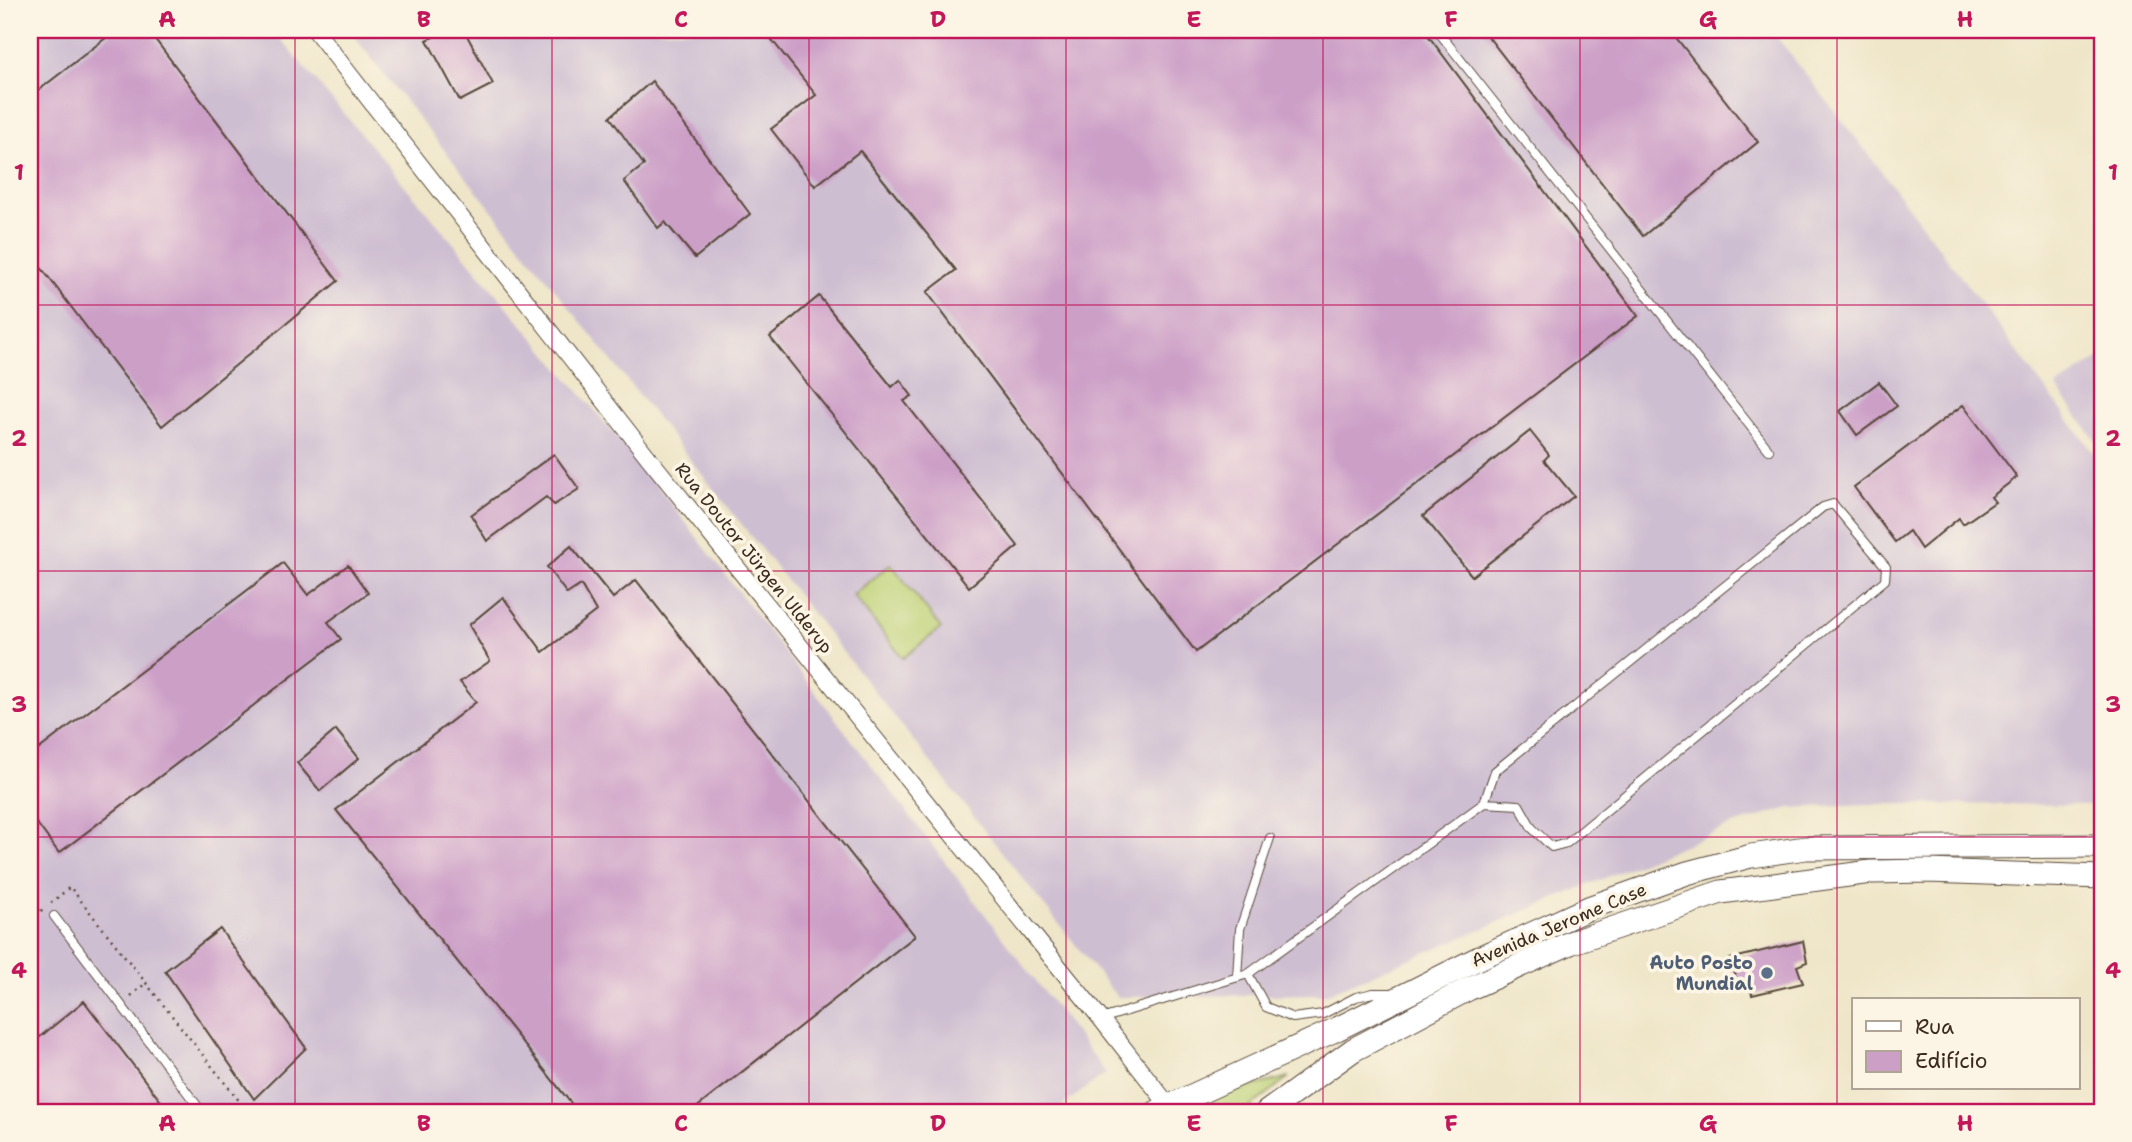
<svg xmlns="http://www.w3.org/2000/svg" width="2132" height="1142" viewBox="0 0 2132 1142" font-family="'Shantell Sans',sans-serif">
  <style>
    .industrial { fill: #cebed1 }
    .green { fill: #bcd073; stroke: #7c7d48; stroke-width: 2 }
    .building { fill: #cc9fc7 }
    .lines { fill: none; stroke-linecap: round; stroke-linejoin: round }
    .lane-casing { stroke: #564638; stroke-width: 10 }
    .street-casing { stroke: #564638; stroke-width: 18 }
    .secondary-casing { stroke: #564638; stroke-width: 25 }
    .path { stroke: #564638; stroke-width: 2.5; stroke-dasharray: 2 5; stroke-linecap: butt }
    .lane { stroke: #fff; stroke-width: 8 }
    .street { stroke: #fff; stroke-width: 16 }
    .secondary { stroke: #fff; stroke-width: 23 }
    .grid { fill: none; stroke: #c2185b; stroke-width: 2; stroke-opacity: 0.55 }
    .service-dot { fill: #5c6f8a; stroke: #fcf5e5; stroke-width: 2.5 }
    .labels { text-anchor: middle; stroke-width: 7; stroke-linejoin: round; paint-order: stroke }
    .street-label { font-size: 18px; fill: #3b2a1e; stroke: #fcf5e5 }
    .service-label { font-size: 18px; font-weight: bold; fill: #4e5e75; stroke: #fcf5e5; text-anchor: end }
    .neatline { fill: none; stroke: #c2185b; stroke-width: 2.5 }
    .grid-label { font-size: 23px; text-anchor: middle; font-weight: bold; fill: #c2185b }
  </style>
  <rect width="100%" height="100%" fill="#fcf5e5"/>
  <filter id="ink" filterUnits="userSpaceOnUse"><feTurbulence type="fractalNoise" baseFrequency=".0143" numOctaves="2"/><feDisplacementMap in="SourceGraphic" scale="14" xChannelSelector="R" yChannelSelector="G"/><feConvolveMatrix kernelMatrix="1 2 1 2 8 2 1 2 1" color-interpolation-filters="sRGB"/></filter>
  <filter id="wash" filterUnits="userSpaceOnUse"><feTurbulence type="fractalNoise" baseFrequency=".00686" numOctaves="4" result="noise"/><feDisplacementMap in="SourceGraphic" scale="28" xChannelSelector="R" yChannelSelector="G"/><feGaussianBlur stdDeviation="1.57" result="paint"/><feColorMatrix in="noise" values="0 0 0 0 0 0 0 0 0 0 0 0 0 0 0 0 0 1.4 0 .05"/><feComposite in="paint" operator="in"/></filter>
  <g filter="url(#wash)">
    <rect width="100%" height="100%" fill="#efe6c9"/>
    <g class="industrial">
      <polygon points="30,30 273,30 647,472 1106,1073 1054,1112 30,1112"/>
      <polygon points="349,30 1771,30 1866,151 2102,464 2102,805 1866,804 1789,808 1730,826 1325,994 1117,997"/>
      <polygon points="2102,357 2102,449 2056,387"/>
    </g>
    <g class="green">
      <polygon points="891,564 941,628 903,658 853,595"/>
      <polygon points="1289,1077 1244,1112 1190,1112 1189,1103"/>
    </g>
    <g id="blocks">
      <g class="building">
        <polygon points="116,30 148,30 338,281 162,426 30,253 30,97"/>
        <polygon points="447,30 464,30 493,84 460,101 427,40"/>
        <polygon points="764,30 1424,30 1638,316 1196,652 927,292 956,270 860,151 815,186 771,129 816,95"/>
        <polygon points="1483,30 1670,30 1758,142 1643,236"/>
        <polygon points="652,81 750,214 695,258 665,222 658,228 624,181 644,165 610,117"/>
        <polygon points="819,296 892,387 900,380 912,396 904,401 1018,546 969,587 770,337"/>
        <polygon points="1879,382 1897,406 1857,435 1840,411"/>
        <polygon points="1963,405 2017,477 1991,497 1995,502 1963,524 1959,518 1921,549 1909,531 1895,542 1854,487"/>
        <polygon points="1530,431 1549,455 1544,460 1574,496 1472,576 1423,516"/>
        <polygon points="554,454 579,489 554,505 546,497 487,541 471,515"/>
        <polygon points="571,546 613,598 636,580 915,936 691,1112 578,1112 336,810 476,702 460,682 490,661 469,625 503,597 543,652 596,611 581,585 567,594 547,567"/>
        <polygon points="283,563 308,595 348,565 368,593 328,622 341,639 59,853 30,814 30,756"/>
        <polygon points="336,730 359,758 320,791 297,763"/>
        <polygon points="220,929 306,1048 254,1099 165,971"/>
        <polygon points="1803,941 1807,962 1797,966 1803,983 1752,995 1749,980 1737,983 1730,959"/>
        <polygon points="84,1001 169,1112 30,1112 30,1045"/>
      </g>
    </g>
  </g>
  <g filter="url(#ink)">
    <use href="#blocks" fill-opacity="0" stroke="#564638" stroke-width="2"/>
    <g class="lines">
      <defs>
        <g id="lane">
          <polyline points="1437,30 1769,450"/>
          <polyline points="54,916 202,1112"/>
          <polyline points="1248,974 1266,1007 1293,1018 1323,1014 1356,997 1373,993 1393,993"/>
          <polyline points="1237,977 1240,929 1270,838"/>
          <polyline points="1101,1019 1248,974 1484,803 1495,771 1823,507 1833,504 1886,567 1885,580 1567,843 1552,847 1532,828 1519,805 1484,803"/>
        </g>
        <polyline id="street" points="315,30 648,457 1101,1019 1169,1106"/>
        <g id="secondary">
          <polyline points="1157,1112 1337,1029 1479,958 1591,907 1687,873 1751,856 1806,848 2102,846"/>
          <polyline points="1267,1112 1353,1050 1468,989 1570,943 1721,892 1871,872 1928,871 2102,877"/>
        </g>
      </defs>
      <use href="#lane" class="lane-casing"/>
      <use href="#street" class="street-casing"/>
      <use href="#secondary" class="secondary-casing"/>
      <g class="path">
        <polyline points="51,903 70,887 248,1112"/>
        <polyline points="30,920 43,909"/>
        <polyline points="131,996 147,982"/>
      </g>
      <use href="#lane" class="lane"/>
      <use href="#street" class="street"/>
      <use href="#secondary" class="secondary"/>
    </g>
  </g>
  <path class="grid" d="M 295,30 L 295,1112M 552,30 L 552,1112M 809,30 L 809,1112M 1066,30 L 1066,1112M 1323,30 L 1323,1112M 1580,30 L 1580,1112M 1837,30 L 1837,1112M 30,305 L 2102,305M 30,571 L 2102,571M 30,837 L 2102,837"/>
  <circle class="service-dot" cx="1767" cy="973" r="7"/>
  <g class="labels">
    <g class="street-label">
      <text transform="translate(754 558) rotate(51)" y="6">Rua Doutor Jürgen Ulderup</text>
      <text transform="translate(1559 925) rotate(-23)" y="6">Avenida Jerome Case</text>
    </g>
    <g class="service-label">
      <text x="1753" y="969">Auto Posto<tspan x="1753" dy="21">Mundial</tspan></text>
    </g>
  </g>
  <rect width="2132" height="1142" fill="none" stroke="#fcf5e5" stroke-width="77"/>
  <rect x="1852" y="998" width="228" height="91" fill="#fcf5e5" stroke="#afa495" stroke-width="2"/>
  <rect x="1866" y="1021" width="35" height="10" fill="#ffffff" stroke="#afa495" stroke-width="2"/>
  <text x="1915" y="1034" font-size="21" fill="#3b2a1e">Rua</text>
  <rect x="1866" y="1051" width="35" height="21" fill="#cc9fc7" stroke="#afa495" stroke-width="2"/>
  <text x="1915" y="1068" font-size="21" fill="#3b2a1e">Edifício</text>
  <rect x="38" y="38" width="2056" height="1066" class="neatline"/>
  <g class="grid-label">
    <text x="167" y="27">A</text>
    <text x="424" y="27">B</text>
    <text x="681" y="27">C</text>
    <text x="938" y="27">D</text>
    <text x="1194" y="27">E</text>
    <text x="1451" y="27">F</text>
    <text x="1708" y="27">G</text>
    <text x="1965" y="27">H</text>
    <text x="19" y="180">1</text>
    <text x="2113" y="180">1</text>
    <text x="19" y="446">2</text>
    <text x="2113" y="446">2</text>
    <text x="19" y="712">3</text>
    <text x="2113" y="712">3</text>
    <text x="19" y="978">4</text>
    <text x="2113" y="978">4</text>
    <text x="167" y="1131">A</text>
    <text x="424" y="1131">B</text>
    <text x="681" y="1131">C</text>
    <text x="938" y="1131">D</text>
    <text x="1194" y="1131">E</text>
    <text x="1451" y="1131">F</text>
    <text x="1708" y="1131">G</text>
    <text x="1965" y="1131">H</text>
  </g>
</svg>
